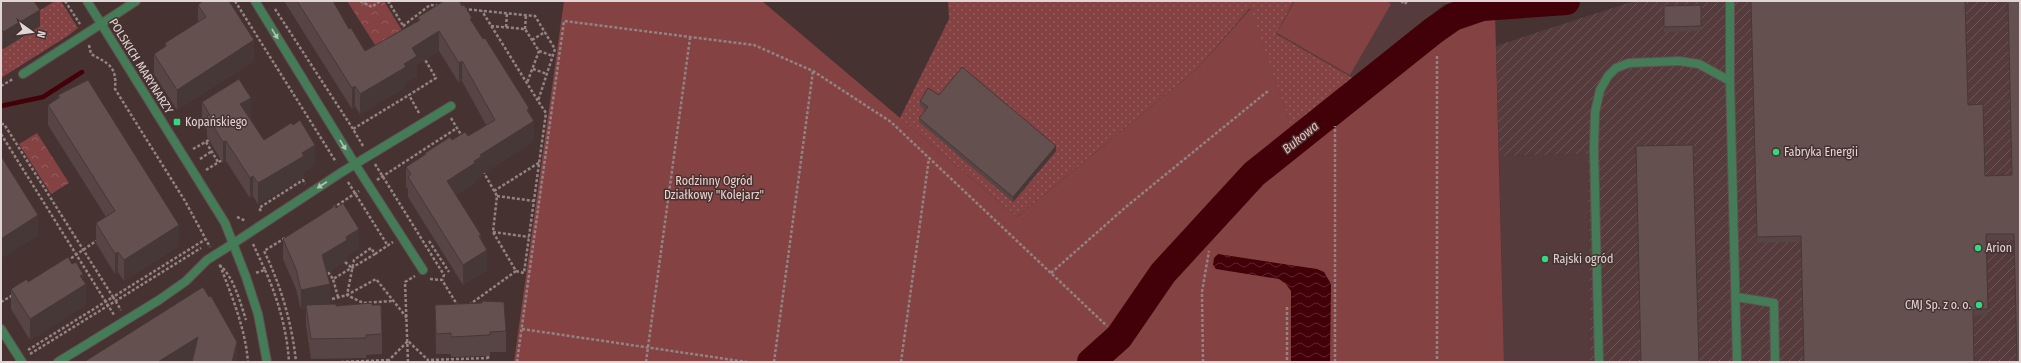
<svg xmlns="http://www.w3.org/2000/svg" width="2021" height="363" viewBox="0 0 2021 363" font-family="'Fira Sans Condensed',sans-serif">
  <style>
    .built { fill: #553b3b }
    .industrial { fill: url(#industrial-furrows) }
    .grass { fill: url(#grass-dots) }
    .park { fill: url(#park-crowns) }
    .garden { fill: #844243 }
    .water { fill: url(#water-waves) }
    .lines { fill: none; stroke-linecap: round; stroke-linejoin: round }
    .stream { stroke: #420008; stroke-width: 4.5 }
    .river { stroke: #420008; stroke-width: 28 }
    .lane-casing { stroke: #614f4f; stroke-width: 10 }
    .street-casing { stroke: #614f4f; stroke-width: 10 }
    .path { stroke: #938382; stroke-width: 2.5; stroke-dasharray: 3 2; stroke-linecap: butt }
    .lane { stroke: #447c58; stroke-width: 8 }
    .street { stroke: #447c58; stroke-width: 8 }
    .wall { fill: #564544 }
    .shaded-wall { fill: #463837 }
    .building { fill: #64504f; stroke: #463837 }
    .oneway { fill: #babfb6 }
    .poi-dot { fill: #34d881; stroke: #453231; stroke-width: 1.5 }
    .labels { text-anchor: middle; stroke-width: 3; stroke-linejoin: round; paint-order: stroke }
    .street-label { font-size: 12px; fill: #e2d5d5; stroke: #453231 }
    .poi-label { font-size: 12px; fill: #e2d5d5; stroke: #453231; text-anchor: start }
    .park-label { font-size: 12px; fill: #eed2d1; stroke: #453231 }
    .water-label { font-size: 13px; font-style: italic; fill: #f2bcbb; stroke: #453231 }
  </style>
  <defs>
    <pattern id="industrial-furrows" width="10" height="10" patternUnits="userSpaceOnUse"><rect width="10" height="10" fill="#553b3b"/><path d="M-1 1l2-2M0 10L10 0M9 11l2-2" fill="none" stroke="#6d5656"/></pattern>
    <pattern id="grass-dots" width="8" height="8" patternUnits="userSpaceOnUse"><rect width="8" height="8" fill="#844243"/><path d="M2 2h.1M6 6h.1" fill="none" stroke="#955c5d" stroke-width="1.8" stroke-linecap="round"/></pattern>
    <pattern id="park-crowns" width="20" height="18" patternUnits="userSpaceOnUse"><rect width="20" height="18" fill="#844243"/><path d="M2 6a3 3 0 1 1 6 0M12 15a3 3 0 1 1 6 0" fill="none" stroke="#955c5d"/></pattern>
    <pattern id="water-waves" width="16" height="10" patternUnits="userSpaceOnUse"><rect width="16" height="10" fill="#420008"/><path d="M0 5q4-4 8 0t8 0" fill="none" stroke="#5d242b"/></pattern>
  </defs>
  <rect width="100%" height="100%" fill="#453231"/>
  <g class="built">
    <polygon points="1294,1 1466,1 1443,5 1358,81 1275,34"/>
    <polygon points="1588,154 1590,362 1504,362 1499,156"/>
  </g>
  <polygon class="industrial" points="1634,1 2020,1 2020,362 1590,362 1588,154 1499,156 1496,46"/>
  <g class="grass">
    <polygon points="55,1 61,1 78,28 69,35 1,78 1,46 3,49 40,26 34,14"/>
    <polygon points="948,1 1294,1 1276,34 1358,81 1294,135 1250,8 1197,69 1017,217 900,118 949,19"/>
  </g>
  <g class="park">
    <polygon points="347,1 384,1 403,32 377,48"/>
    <polygon points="37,133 69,183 51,194 19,144"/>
  </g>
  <g class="garden">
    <polygon points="564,1 762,1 1017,217 1197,69 1251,8 1294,135 1264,157 1240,180 1170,258 1118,329 1084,362 514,362"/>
    <polygon points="1295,1 1386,1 1391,4 1350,75 1277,33"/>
    <polygon points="1495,12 1504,362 1104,362 1134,330 1158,292 1175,272 1246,193 1272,170 1449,26 1465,19"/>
  </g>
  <polygon class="water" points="1218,254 1317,269 1324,272 1331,284 1330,362 1291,362 1291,291 1286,284 1279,279 1216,269 1213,265 1214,258"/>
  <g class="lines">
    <polyline class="stream" points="1,106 43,97 82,72"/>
    <polyline class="river" points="1091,362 1119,337 1163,273 1254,174 1433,31 1453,17 1482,7 1566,1"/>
    <defs>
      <g id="lane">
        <polyline points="23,74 101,24"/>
        <polyline points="1730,81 1730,1"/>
        <polyline points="1736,297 1774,303 1775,362"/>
        <polyline points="1,329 22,362"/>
        <polyline points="58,362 159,300 186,281 207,260 234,243"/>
        <polyline points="1599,362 1594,149 1595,112 1600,90 1608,76 1616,68 1629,63 1679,61 1699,64 1730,81 1737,362"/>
      </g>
      <g id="street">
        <polyline points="87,1 225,223 246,277 258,314 267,362"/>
        <polyline points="255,1 355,164 423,270"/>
        <polyline points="101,24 136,1"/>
        <polyline points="234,243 342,172 451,106"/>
      </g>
    </defs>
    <use href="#lane" class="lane-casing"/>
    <use href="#street" class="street-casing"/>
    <g class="path">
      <polyline points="65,1 80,24"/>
      <polyline points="235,1 336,162"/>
      <polyline points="360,1 372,7 380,1"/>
      <polyline points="388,1 404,27"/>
      <polyline points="1401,1 1405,4 1407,1"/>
      <polyline points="275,9 353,129"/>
      <polyline points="464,9 535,16 555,49 538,101 482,11"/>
      <polyline points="403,26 430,5 440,6"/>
      <polyline points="491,26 525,29 539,51 527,83"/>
      <polyline points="506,27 507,13"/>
      <polyline points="525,29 526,15"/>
      <polyline points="532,40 545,32"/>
      <path d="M 89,45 L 91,54 C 109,64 117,66 115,89 L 185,201 L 210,247"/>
      <polyline points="539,51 553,56"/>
      <polyline points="1437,56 1437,362"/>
      <polyline points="533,69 547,74"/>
      <polyline points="1,86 13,79"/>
      <polyline points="419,113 409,95 436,78 424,58"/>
      <polyline points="451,118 463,138"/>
      <polyline points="1,124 4,124 113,297 206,239"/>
      <polyline points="1,134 114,315"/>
      <polyline points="206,142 218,162"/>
      <polyline points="363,146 353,129 409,95"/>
      <polyline points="193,149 209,140"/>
      <polyline points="200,159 212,151"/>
      <polyline points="375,164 444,275 442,280"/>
      <polyline points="206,170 222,160"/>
      <polyline points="377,180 457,128"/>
      <polyline points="348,182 388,246"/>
      <polyline points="494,191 540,162"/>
      <polyline points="497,196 534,201"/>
      <polyline points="333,208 359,191"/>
      <polyline points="261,211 259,208 303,180 305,184"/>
      <polyline points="237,217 246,221"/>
      <polyline points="493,232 529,237"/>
      <path d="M 285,238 L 264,251 C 281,286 292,323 296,362"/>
      <polyline points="429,241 449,272"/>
      <polyline points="253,244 265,270 255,273"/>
      <polyline points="375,254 393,242"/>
      <polyline points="67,261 99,239"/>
      <polyline points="345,262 352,268"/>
      <path d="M 219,265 C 233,274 241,305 246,320"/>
      <path d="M 220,265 C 232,297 245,327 248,362"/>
      <path d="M 265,270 C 278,299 287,330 289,362"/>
      <polyline points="516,271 524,273 546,113 538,101"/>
      <polyline points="328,272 333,279"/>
      <polyline points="1051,273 1127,206 1268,91"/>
      <polyline points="430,279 442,280 458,306"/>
      <polyline points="338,297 333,279 375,254 371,248 354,260 347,295 363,303 393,301"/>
      <polyline points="332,299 347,295 376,279 407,318"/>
      <polyline points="1,302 13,295"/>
      <polyline points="469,305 516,271 493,232 497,196 483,171"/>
      <polyline points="1287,307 1287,362"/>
      <polyline points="522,329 747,362"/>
      <polyline points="28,350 113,297 121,310"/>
      <polyline points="30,354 201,248"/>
      <polyline points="488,356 488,362"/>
      <polyline points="341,362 389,360"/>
      <polyline points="389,362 389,360 408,341 428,360"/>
      <polyline points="408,362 405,282 415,276"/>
      <polyline points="428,362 428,360 488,358"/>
      <polyline points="517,362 564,21 754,45 813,71 891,122 1107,326"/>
      <polyline points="646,362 690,38"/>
      <polyline points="774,362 813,71"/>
      <polyline points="901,362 929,158"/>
      <polyline points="1203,362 1202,292 1209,251"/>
      <polyline points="1335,362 1335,126"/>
    </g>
    <use href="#lane" class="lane"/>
    <use href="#street" class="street"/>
  </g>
  <g class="wall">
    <polygon points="1,1 40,26 3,49 1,45"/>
    <polygon points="284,1 333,1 349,29 365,51 418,21 418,17 472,22 529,112 534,141 481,175 481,177 475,181 475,183 456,195 481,239 487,270 463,285 408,197 408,189 406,187 406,167 425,155 425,153 452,140 468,136 486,125 462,81 459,83 439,51 417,65 417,76 406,83 406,87 360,114 355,106 352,109"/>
    <polygon points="1751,1 1968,105 1985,176 2012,175 2020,1 2020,362 2017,362 2014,240 1986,240 1988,315 1973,316 1801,242 1757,243"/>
    <polygon points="198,5 254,61 177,110 154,74 154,54 165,47 165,43 198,23"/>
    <polygon points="1701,5 1701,31 1664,32 1664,6"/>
    <polygon points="58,95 179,246 124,281 118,272 115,274 96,243 96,223 106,217 48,125 48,105 58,98"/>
    <polygon points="939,95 1056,151 1013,202 919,122 919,118 925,110 920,106 920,101"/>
    <polygon points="202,102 251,118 250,119 264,140 315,165 304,172 304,177 258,204 253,196 250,198 226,161 223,163 207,137 207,130 202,123"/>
    <polygon points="283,239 359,249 347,256 347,260 327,273 330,304 328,304 336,306 372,305 382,334 382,354 366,355 366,358 311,359 306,325 306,309 301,310 296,289 283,259"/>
    <polygon points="72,264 83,281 86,305 30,340 11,309 11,289"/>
    <polygon points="435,305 506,331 506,352 490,352 490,356 451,357 451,354 436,354"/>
  </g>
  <g class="shaded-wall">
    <polygon points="40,10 40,26 3,49 3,32"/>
    <polygon points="439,31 439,51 417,65 417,76 406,83 406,87 360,114 360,94 404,64 412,48"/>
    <polygon points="254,40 254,61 177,110 177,90"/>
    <polygon points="462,61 462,81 459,83 459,63"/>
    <polygon points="355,86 355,106 352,109 352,88"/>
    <polygon points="251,98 251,118 240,125 240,104"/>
    <polygon points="529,108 529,124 534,121 534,141 481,175 481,177 475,181 475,183 447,201 447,181 474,161"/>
    <polygon points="226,141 226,161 223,163 223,142"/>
    <polygon points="315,145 315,165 304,172 304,177 258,204 258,183 302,153"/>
    <polygon points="1056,146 1056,151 1013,202 1013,197"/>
    <polygon points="253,176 253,196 250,198 250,178"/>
    <polygon points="38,215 38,236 1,259 1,239"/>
    <polygon points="179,225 179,246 124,281 124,260"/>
    <polygon points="359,229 359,249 347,256 347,260 322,276 322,255 346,237"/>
    <polygon points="481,235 481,254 487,250 487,270 463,285 463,265 479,236"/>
    <polygon points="118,252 118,272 115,274 115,254"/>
    <polygon points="83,274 83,286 86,284 86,305 30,340 30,319 80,276"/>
    <polygon points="330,284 330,304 306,309 306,305 306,309 301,310 301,290"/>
    <polygon points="198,337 198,357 190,362 158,362"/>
    <polygon points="237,342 237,362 232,362"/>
  </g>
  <g class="building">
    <polygon points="1,1 34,1 40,10 3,32 1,29"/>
    <polygon points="203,1 229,1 254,40 177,90 154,54 166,46 165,43 206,17 198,5"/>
    <polygon points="297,1 333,1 349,29 351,28 365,51 420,20 418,17 444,1 459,1 462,6 464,5 472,18 470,19 483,39 485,38 529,108 527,110 534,121 480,155 481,157 474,161 475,163 447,181 481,235 479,236 487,250 463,265 408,177 411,174 406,167 426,154 425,153 450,137 452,140 465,132 468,136 495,120 462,61 459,63 439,31 412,48 417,56 404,64 406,67 360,94 355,86 352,88"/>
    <polygon points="1751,1 1965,1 1968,105 1983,104 1985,176 2012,175 2008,1 2020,1 2020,361 2017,362 2014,234 1986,234 1988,309 1973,310 1974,362 1804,362 1801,236 1757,237"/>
    <polygon points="1701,5 1701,26 1664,27 1664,6"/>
    <polygon points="962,67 1056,146 1013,197 919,118 928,107 920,101 928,88 939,95"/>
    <polygon points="239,79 251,98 240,104 264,140 291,123 293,125 300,120 315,145 302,153 304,156 258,183 253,176 250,178 226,141 223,142 207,116 210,115 202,102"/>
    <polygon points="88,80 179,225 124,260 118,252 115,254 96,223 115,211 48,105 60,97 58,95"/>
    <polygon points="1693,145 1699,362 1641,362 1636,146"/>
    <polygon points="1,156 38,215 1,239"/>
    <polygon points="343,203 359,229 346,237 347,240 322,255 330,284 301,290 296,269 283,239 335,206 336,208"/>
    <polygon points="68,257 72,264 76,262 83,274 80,276 86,284 30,319 11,289 27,279 28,282"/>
    <polygon points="203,287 209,297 211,296 237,342 232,362 192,362 198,337 158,362 84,362"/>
    <polygon points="482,301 504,302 506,331 490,332 490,335 451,337 451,333 436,334 435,305 482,303"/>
    <polygon points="372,303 372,305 381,305 382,334 366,335 366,338 311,339 306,305 336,304 336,306"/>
  </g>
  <defs><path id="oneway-solid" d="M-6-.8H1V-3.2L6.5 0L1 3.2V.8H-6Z"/></defs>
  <g class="oneway">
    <use href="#oneway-solid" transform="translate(275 34) rotate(58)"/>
    <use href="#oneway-solid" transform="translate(343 145) rotate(58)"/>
    <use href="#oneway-solid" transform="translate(322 185) rotate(147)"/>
  </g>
  <g class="poi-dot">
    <rect x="173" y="118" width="8" height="8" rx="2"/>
    <circle cx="1776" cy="152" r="4"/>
    <circle cx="1978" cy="248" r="4"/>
    <circle cx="1545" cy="259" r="4"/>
    <circle cx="1979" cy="305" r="4"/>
  </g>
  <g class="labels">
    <g class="street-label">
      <text transform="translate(141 66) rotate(58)" y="4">POLSKICH MARYNARZY</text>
    </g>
    <g class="poi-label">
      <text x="185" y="126">Kopańskiego</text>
      <text x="1784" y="156">Fabryka Energii</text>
      <text x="1986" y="252">Arion</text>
      <text x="1553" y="263">Rajski ogród</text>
      <text x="1971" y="309" text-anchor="end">CMJ Sp. z o. o.</text>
    </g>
    <g class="park-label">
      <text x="714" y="185">Rodzinny Ogród<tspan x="714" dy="14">Działkowy "Kolejarz"</tspan></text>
    </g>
    <g class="water-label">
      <text transform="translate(1300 137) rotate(-39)" y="5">Bukowa</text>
    </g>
  </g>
  <rect width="2021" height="363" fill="none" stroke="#e2d5d5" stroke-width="4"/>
  <g transform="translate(32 32) rotate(104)" stroke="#453231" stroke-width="3" paint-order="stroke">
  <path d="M0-3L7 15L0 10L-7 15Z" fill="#e2d5d5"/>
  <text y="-6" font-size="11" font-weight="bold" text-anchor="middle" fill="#e2d5d5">N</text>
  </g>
</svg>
